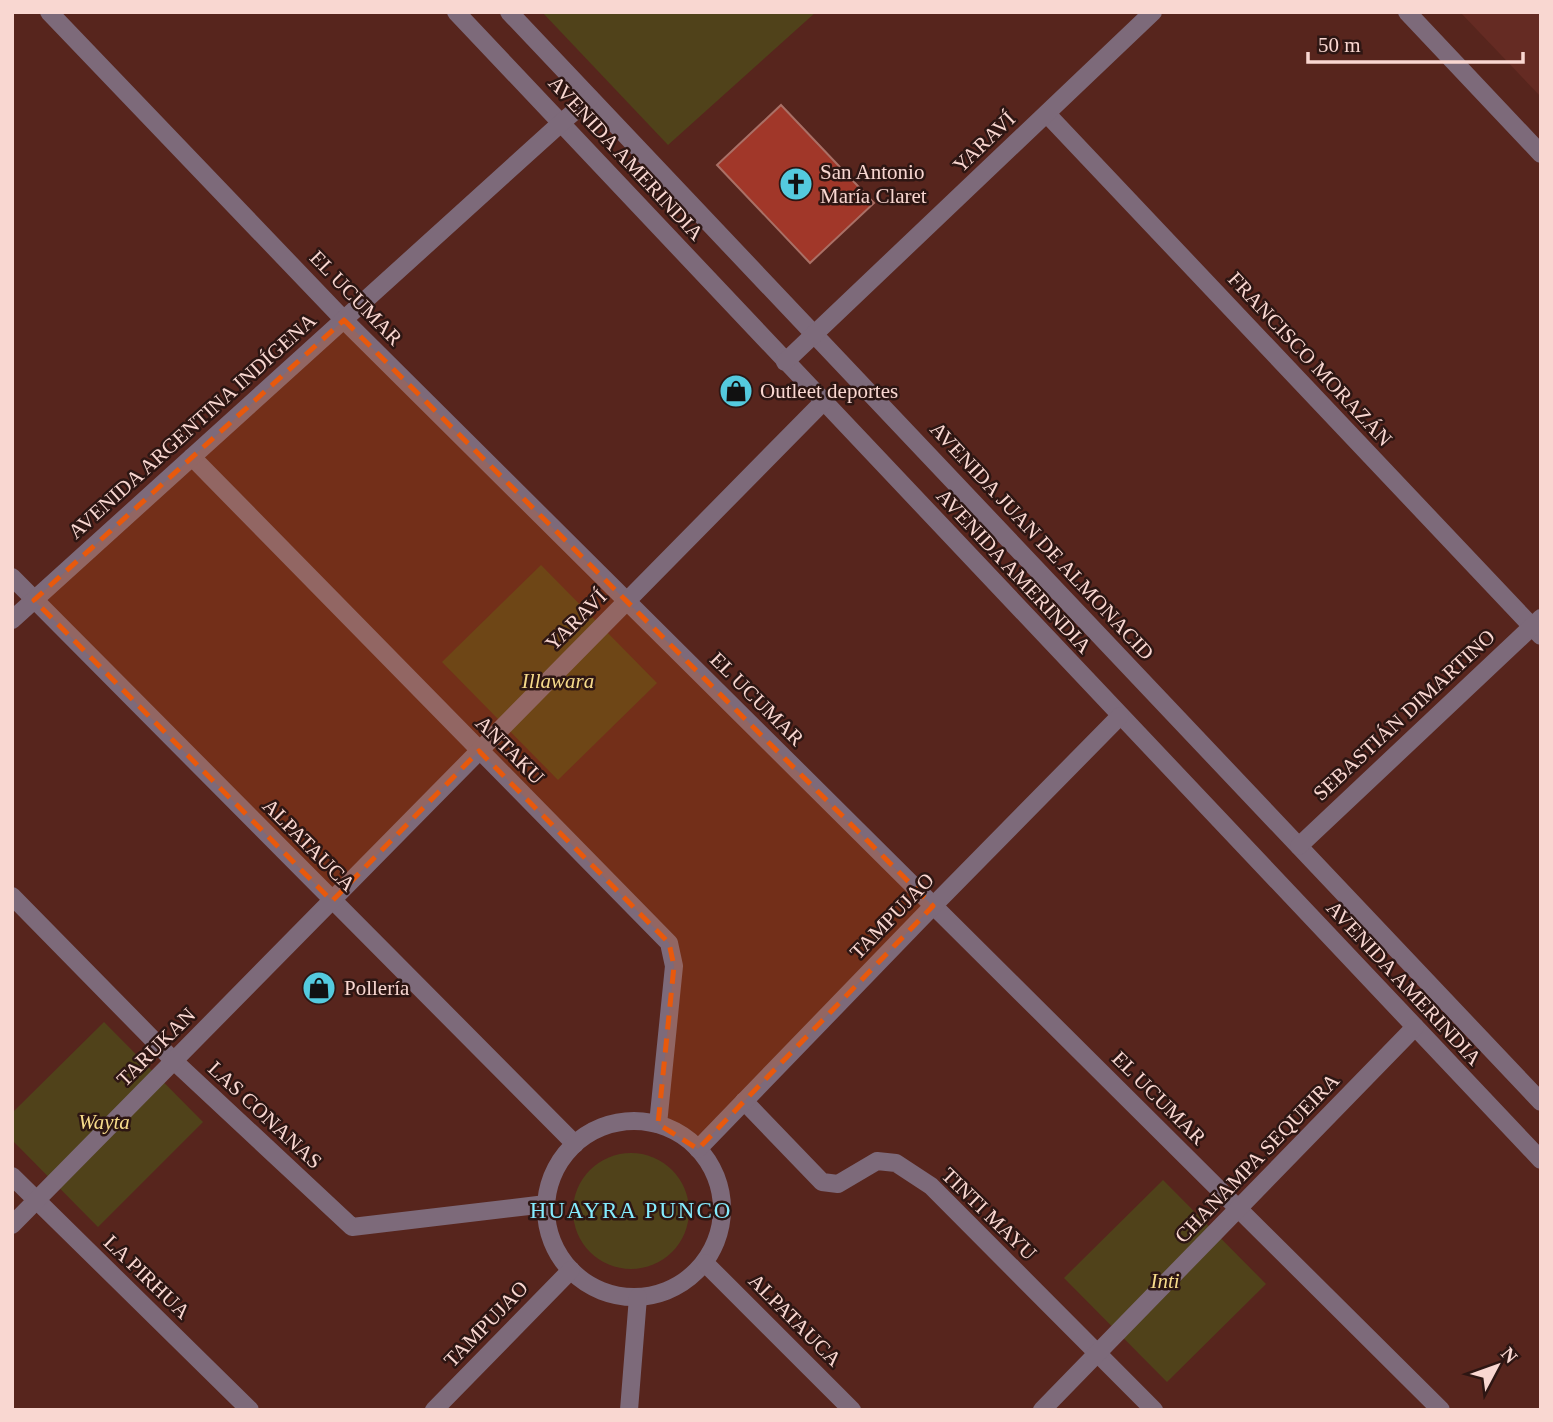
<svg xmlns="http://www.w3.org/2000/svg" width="1553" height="1422" viewBox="0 0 1553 1422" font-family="'Times New Roman',serif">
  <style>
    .built { fill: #652b23 }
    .green { fill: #50421a }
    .building { fill: #a13729; stroke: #aa7066; stroke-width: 2 }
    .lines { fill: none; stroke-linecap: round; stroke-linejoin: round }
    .minor { stroke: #7d6a7a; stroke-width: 18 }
    .marked { fill: #e8590c; fill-opacity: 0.2; stroke: #e8590c; stroke-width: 5; stroke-dasharray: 14 9; stroke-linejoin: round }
    .labels { text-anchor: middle; stroke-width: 5; stroke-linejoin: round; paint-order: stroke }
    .street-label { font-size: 21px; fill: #f9d7d1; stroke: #2d1613 }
    .poi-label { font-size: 21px; fill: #f9d7d1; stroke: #2d1613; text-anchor: start }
    .park-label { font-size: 21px; font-style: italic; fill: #f7db8b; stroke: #2d1613 }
    .neighbourhood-label { font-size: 23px; letter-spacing: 2px; fill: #84ecff; stroke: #2d1613 }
  </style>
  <rect width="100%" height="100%" fill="#57251d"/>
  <polygon class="built" points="1460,12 1541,12 1541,97"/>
  <g class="green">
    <polygon points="542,12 816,12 668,145"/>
    <polygon points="541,565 657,683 558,780 442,662"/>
    <polygon points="104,1022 203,1122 98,1227 12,1140 12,1113"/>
    <circle cx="631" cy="1211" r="58"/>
    <polygon points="1163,1180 1266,1284 1167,1382 1064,1278"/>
  </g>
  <polygon class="building" points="781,105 874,203 810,263 717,165"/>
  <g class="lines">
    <g class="minor">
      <polyline points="49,12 344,320 1441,1410"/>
      <polyline points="456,12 1541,1160"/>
      <polyline points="509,12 1541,1102"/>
      <polyline points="1407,12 1541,154"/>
      <polyline points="1047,114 1541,636"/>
      <polyline points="785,362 1153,12"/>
      <polyline points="192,457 669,943 674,966 658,1124"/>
      <polyline points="12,577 575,1144"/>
      <polyline points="12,620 561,123 590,98"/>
      <polyline points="1299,846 1541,618"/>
      <polyline points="12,896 174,1061 352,1227 546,1204"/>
      <polyline points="744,1101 822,1182 838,1184 877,1161 896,1163 931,1186 1154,1410"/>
      <circle cx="634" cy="1209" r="88"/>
      <polyline points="698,1149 933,906 1120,716"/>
      <polyline points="12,1176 250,1410"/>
      <polyline points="12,1225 823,402"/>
      <polyline points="705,1263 852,1410"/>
      <polyline points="434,1410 571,1270"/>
      <polyline points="629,1410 638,1297"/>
      <polyline points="1042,1410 1415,1027"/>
    </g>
  </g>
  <path class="marked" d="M 344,320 L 933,906 L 698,1149 L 658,1124 L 674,966 L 669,943 L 479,751 L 332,901 L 34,600 Z"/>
  <defs>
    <symbol id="church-disc" viewBox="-11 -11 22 22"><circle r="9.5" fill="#54cade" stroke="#2d1613"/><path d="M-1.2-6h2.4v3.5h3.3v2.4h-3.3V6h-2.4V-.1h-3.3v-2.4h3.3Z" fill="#111"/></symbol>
    <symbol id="shop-disc" viewBox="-11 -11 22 22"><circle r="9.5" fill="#54cade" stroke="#2d1613"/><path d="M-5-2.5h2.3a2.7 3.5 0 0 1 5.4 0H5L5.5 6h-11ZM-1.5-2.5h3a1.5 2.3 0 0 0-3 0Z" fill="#111"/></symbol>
  </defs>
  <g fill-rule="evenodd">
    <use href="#church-disc" x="777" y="165" width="38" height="38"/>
    <use href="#shop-disc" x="717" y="372" width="38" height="38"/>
    <use href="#shop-disc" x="300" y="969" width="38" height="38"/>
  </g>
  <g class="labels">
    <g class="street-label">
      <text transform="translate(984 142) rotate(-44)" y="7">YARAVÍ</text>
      <text transform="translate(626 158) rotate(47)" y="7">AVENIDA AMERINDIA</text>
      <text transform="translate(356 298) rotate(46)" y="7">EL UCUMAR</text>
      <text transform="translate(1310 359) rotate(47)" y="7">FRANCISCO MORAZÁN</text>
      <text transform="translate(192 426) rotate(-42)" y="7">AVENIDA ARGENTINA INDÍGENA</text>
      <text transform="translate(1042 541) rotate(47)" y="7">AVENIDA JUAN DE ALMONACID</text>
      <text transform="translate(1014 571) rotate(47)" y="7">AVENIDA AMERINDIA</text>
      <text transform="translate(576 620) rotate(-45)" y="7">YARAVÍ</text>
      <text transform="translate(757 699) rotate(45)" y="7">EL UCUMAR</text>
      <text transform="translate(1404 715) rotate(-43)" y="7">SEBASTIÁN DIMARTINO</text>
      <text transform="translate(510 750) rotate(45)" y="7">ANTAKU</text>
      <text transform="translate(309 845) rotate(45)" y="7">ALPATAUCA</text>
      <text transform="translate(892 916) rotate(-46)" y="7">TAMPUJAO</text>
      <text transform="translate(1404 983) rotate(47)" y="7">AVENIDA AMERINDIA</text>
      <text transform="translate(156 1047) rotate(-45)" y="7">TARUKAN</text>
      <text transform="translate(1159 1098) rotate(45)" y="7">EL UCUMAR</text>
      <text transform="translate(265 1115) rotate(43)" y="7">LAS CONANAS</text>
      <text transform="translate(1257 1158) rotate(-46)" y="7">CHANAMPA SEQUEIRA</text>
      <text transform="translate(989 1214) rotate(44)" y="7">TINTI MAYU</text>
      <text transform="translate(147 1277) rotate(44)" y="7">LA PIRHUA</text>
      <text transform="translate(795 1320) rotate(45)" y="7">ALPATAUCA</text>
      <text transform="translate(486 1324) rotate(-46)" y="7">TAMPUJAO</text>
    </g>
    <g class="poi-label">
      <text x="820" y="179">San Antonio<tspan x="820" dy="24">María Claret</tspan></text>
      <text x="760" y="398">Outleet deportes</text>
      <text x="344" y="995">Pollería</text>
    </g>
    <g class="park-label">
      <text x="558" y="688">Illawara</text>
      <text x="104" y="1129">Wayta</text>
      <text x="1165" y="1288">Inti</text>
    </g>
    <g class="neighbourhood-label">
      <text x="631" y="1218">HUAYRA PUNCO</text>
    </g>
  </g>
  <rect width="1553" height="1422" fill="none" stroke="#f9d7d1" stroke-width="28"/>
  <g transform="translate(1497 1366) rotate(49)" stroke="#2d1613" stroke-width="5" paint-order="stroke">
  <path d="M0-5L12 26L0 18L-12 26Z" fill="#f9d7d1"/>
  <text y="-10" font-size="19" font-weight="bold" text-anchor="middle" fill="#f9d7d1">N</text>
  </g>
  <path d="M1308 52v10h215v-10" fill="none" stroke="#f9d7d1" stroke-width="3.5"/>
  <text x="1318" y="52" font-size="21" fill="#f9d7d1" stroke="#2d1613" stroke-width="5" paint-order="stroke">50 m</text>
</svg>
